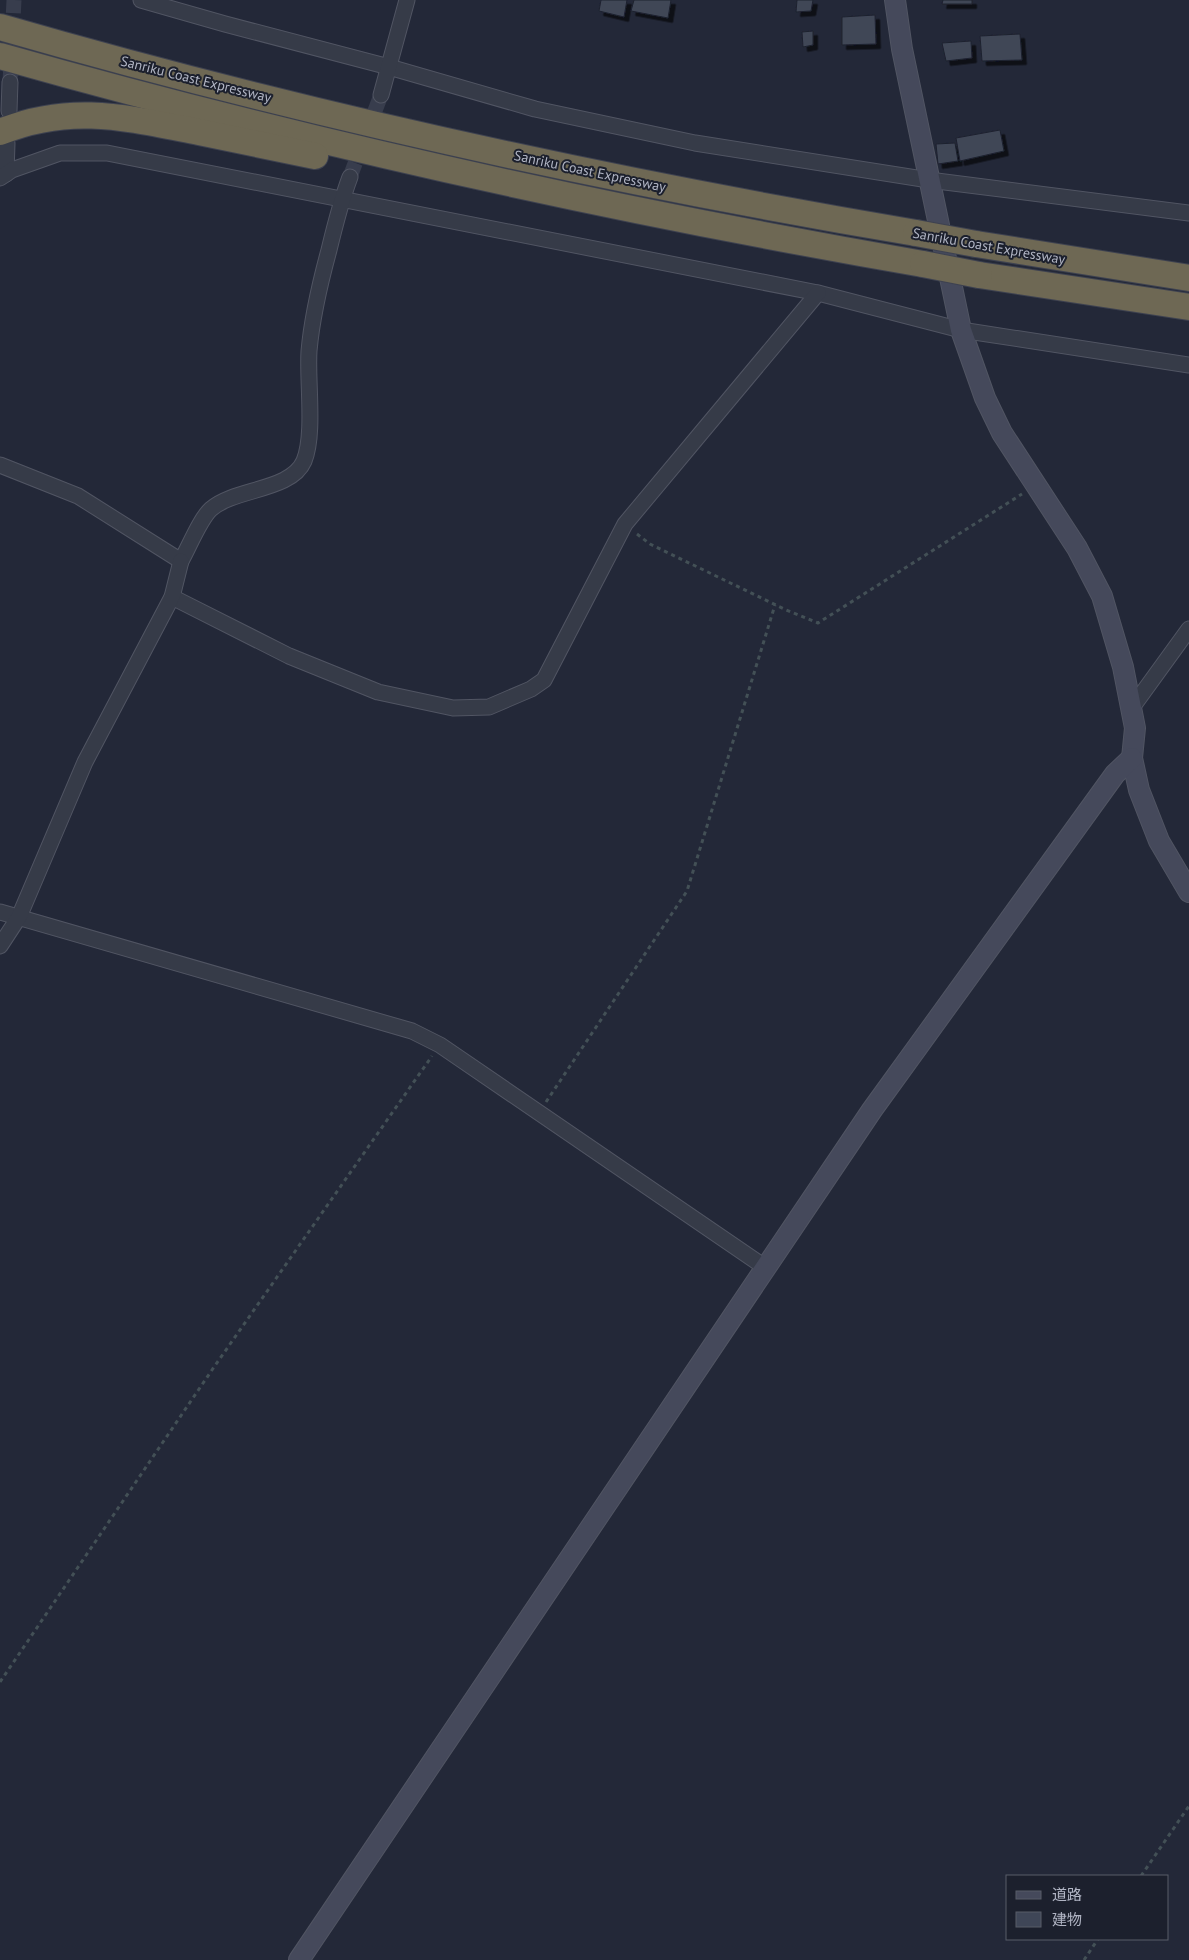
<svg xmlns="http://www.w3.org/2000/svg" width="1189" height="1960" viewBox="0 0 1189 1960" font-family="'PT Sans','Noto Sans JP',sans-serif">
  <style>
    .building { fill: #3f4657; stroke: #1e222f; filter: url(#shadow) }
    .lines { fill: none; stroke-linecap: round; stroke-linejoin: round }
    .street-tunnel { stroke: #383d4d; stroke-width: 15; stroke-dasharray: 15 8; stroke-linecap: butt }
    .street-casing { stroke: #515563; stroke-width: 17 }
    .secondary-casing { stroke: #515563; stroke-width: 22 }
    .highway-casing { stroke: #3e4250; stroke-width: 28 }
    .path { stroke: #435056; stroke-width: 3; stroke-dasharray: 4 4; stroke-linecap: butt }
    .street { stroke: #363b48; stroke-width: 15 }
    .secondary { stroke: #45495b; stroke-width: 20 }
    .highway { stroke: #6e6854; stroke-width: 26 }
    .highway-bridge-casing { stroke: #3e4250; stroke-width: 28; stroke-linecap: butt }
    .highway-bridge { stroke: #6e6854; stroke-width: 26 }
    .labels { text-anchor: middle; stroke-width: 4; stroke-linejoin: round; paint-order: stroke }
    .street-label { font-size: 14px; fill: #b1b5c4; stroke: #1c202d }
  </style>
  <defs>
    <filter id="shadow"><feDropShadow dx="4.5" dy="4.5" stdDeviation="0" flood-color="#0009"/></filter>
  </defs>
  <rect width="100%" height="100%" fill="#232838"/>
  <g class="building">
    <polygon points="601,0 627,0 624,17 599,11"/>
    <polygon points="634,0 671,0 668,18 631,11"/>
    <polygon points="797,0 813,0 811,11 796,12"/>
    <polygon points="943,0 972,0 972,4 942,4"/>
    <polygon points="875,15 876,44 842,45 842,17"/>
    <polygon points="813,31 813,45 803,47 802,32"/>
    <polygon points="1020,34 1022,60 982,61 980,36"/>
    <polygon points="971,41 972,58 946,61 942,43"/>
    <polygon points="1000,130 1004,151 960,161 956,138"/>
    <polygon points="955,143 958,161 938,164 936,144"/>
  </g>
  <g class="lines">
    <g class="street-tunnel">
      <polyline points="10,82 14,0"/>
      <polyline points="350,177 381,95"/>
    </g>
    <defs>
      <g id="street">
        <polyline points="141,0 225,24 389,67 535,109 695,143 929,180 1189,213"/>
        <polyline points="381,95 407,0"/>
        <polyline points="9,111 10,82"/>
        <polyline points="6,174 7,143"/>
        <polyline points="0,178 12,170 60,153 107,153 818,293 961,330 1189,365"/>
        <path d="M 0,465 L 78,496 L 181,561 C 189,547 200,519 211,509 C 235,488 291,491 304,461 C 315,434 307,381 309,351 C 312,317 320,283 329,250 C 335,225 341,201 350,177"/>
        <polyline points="172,597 289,656 378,692 453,708 489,707 531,689 544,680 625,524 818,293"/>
        <polyline points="1131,709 1189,629"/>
        <polyline points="0,912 412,1031 440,1045 766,1268"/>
        <polyline points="0,946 19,917 85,762 172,597 181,561"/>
      </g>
      <g id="secondary">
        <polyline points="895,0 902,49 961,330 985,398 1002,433 1077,548 1102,596 1123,667 1135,728 1132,758 1139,790 1159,841 1189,892"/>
        <polyline points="299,1960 872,1110 1115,774 1132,758"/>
      </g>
      <g id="highway">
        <path d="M 0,27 C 301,114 608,181 916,233"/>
        <path d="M 0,56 C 304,142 612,210 923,264"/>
        <path d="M 0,132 C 71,103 127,118 199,132 C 237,140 276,148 315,156"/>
        <polyline points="976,244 1189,278"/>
        <polyline points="979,275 1189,307"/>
      </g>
    </defs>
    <use href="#street" class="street-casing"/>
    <use href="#secondary" class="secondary-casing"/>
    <use href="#highway" class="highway-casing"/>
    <g class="path">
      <polyline points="637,534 650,544 784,609 818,623 1022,494"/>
      <polyline points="546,1102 687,891 775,605"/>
      <polyline points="0,1682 214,1367 432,1056"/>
      <polyline points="1141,1876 1189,1806"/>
      <polyline points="1084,1960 1098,1939"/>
    </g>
    <use href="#street" class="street"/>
    <use href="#secondary" class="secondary"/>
    <use href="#highway" class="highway"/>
    <defs>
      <g id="highway-bridge">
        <polyline points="916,233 976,244"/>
        <polyline points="923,264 979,275"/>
      </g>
    </defs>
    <use href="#highway-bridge" class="highway-bridge-casing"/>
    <use href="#highway-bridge" class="highway-bridge"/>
  </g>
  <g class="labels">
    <g class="street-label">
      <text transform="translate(196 79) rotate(14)" y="5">Sanriku Coast Expressway</text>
      <text transform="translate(590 171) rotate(12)" y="5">Sanriku Coast Expressway</text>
      <text transform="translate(989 246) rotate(10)" y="5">Sanriku Coast Expressway</text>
    </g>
  </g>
  <rect x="1006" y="1875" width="162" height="65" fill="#1c202d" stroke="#585c69"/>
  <rect x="1016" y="1891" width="25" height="8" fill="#45495b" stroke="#585c69"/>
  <text x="1052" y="1900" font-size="15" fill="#b1b5c4">道路</text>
  <rect x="1016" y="1912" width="25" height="15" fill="#3f4657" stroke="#585c69"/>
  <text x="1052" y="1925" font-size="15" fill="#b1b5c4">建物</text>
</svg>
